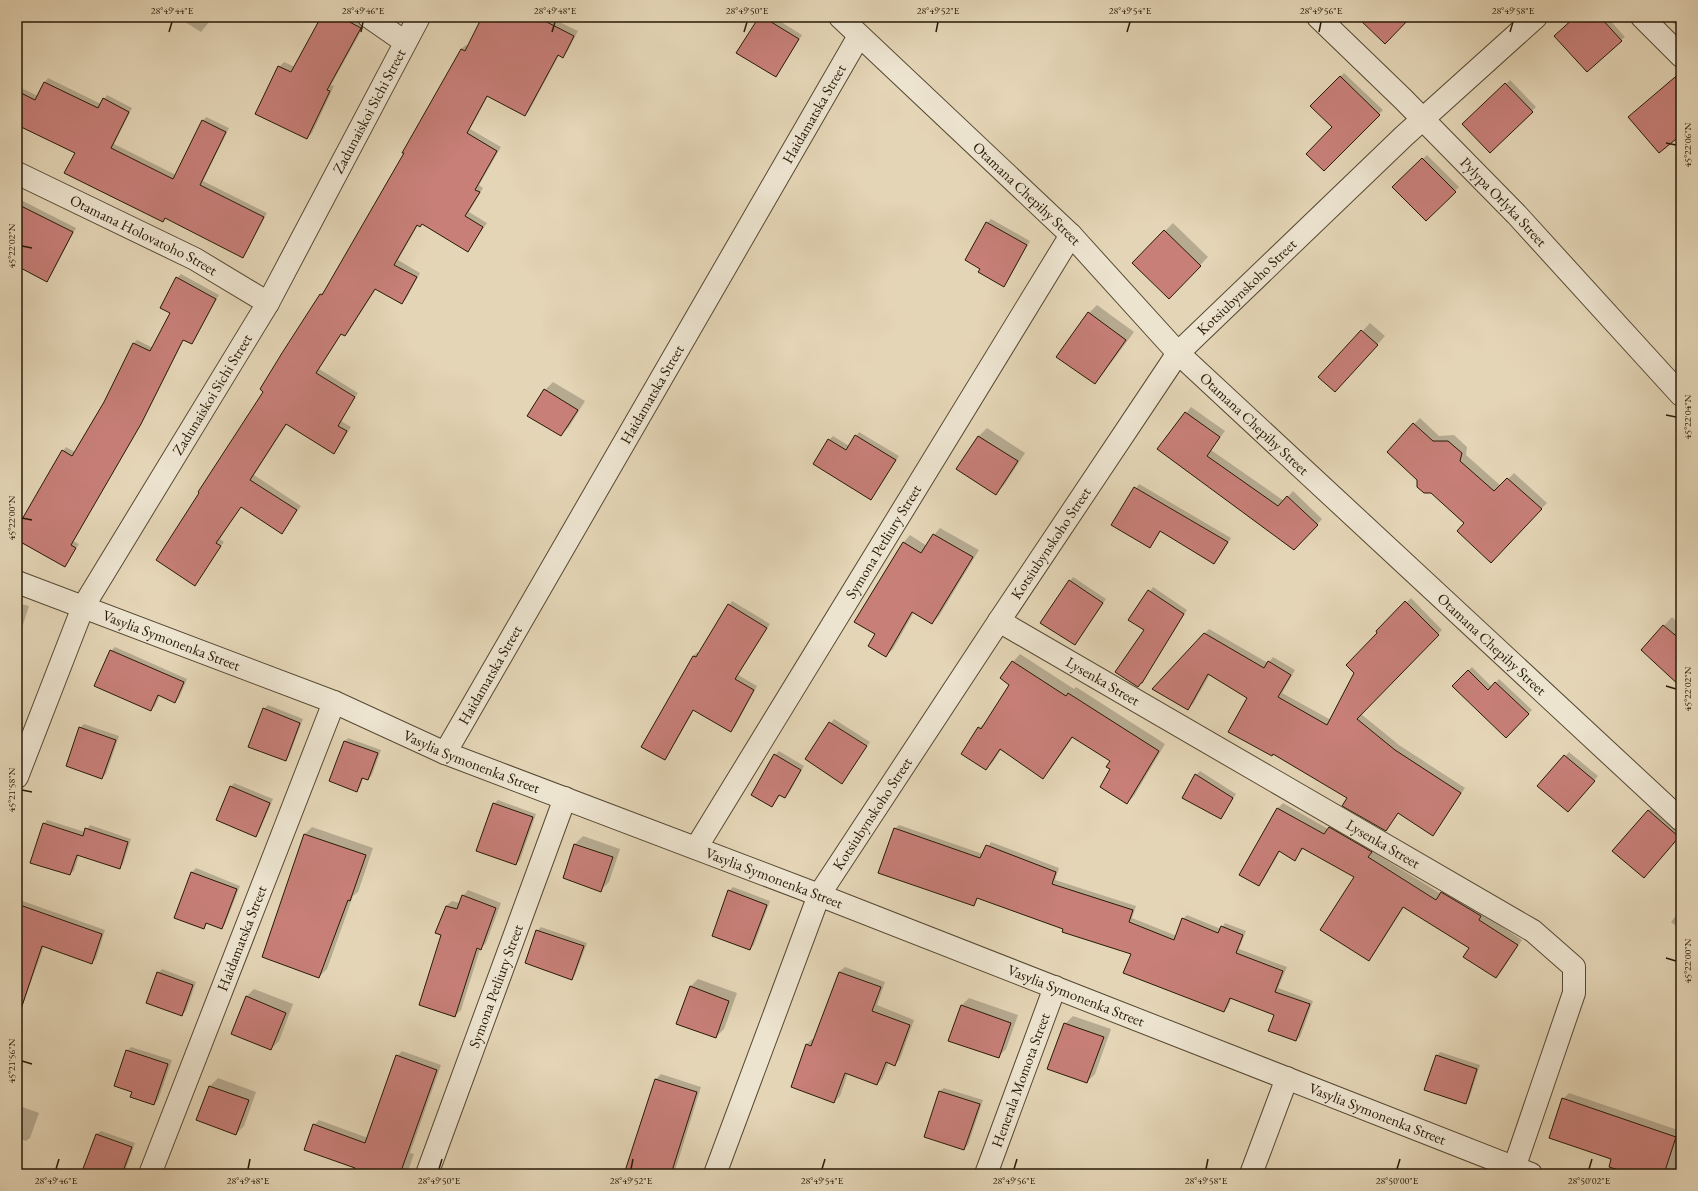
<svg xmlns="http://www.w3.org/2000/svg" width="1698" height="1191" viewBox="0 0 1698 1191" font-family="'EB Garamond',serif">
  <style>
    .shadow { fill: #0003 }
    .building { fill: #c77f78; stroke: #271a06 }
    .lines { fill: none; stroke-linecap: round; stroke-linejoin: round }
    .minor-casing { stroke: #564932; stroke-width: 24 }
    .minor { stroke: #ede4d0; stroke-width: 22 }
    .ticks { fill: none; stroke: #271a06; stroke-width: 1.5 }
    .labels { text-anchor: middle; stroke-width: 3; stroke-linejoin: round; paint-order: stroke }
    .street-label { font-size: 15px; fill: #271a06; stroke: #ede4d0 }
    .neatline { fill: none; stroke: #271a06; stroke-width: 1.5 }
    .ticks-label { font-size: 10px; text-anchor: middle; fill: #271a06 }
  </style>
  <rect width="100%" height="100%" fill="#e4d5b6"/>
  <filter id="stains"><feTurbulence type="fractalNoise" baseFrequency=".005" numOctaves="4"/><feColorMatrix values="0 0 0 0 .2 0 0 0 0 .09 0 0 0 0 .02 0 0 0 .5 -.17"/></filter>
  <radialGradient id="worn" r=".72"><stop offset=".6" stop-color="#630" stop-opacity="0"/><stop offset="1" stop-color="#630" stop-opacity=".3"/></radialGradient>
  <g class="shadow">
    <polygon points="177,17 213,17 201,32"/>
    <polygon points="322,17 362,17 365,24 331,85 334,86 312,133 307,138 279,67 284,62 295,67"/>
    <polygon points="483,17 549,17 578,31 567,52 563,56 559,55 529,111 525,115 488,96 470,129 501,147 479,185 483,188 469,212 487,223 468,250 423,223 418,225 398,260 420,273 406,299 402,303 376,289 349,331 345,335 342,333 319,369 358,393 341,421 351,427 338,448 334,452 287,424 254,475 301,506 282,533 241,506 220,539 224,542 195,584 265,391 283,353 321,294 325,290 405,153 461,49 466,45 468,47"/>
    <polygon points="760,17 773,17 802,35 776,76"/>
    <polygon points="1576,17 1607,17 1625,37 1621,40"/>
    <polygon points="1669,17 1681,17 1681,30 1668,18"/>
    <polygon points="1344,73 1383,110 1324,170 1333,127 1312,106"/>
    <polygon points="48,78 101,104 107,95 132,108 114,144 176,175 203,121 206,117 229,128 203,181 267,213 246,253 242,257 166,217 163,221 76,153 17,124 17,86 38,96 45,82"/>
    <polygon points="1510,80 1536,107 1490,152 1463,124"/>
    <polygon points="1427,155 1459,187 1426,220 1394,187"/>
    <polygon points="17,198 76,228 50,277 46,281 17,265"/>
    <polygon points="991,219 1030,241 1007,282 1004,286 987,223"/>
    <polygon points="1173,223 1208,257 1169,298 1133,263"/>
    <polygon points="181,274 219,295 195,339 191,343 184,339 144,419 73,541 79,544 64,566 17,539 17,530 63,451 66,447 75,452 105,402 134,343 137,340 153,348 171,313 177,278"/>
    <polygon points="1097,305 1134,332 1102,375 1095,383 1089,313"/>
    <polygon points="1370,323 1385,336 1343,383 1320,377"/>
    <polygon points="553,382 585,401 569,427 561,435 545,390"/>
    <polygon points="1191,407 1225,431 1211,450 1284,501 1293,491 1322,519 1300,543 1159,449"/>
    <polygon points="1420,418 1439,436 1454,435 1467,447 1466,455 1501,486 1514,473 1547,503 1497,556 1418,479 1414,424"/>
    <polygon points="987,428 1025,453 1004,485 996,493 958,469 979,436"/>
    <polygon points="859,432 899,456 871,499 829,440 833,436 849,446"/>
    <polygon points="1139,484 1231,538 1218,559 1214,563 1161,531 1150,547 1112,525"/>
    <polygon points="940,528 979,550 939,616 932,623 914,612 893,649 886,656 876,634 855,621 904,542 910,535 927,546 934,535"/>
    <polygon points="1073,577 1106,599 1075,644 1070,581"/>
    <polygon points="1153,587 1187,610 1142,682 1145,630 1130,619"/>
    <polygon points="1411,598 1442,630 1361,714 1399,745 1465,788 1433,835 1398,812 1349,798 1273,753 1248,698 1210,674 1193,704 1188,708 1153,688 1209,629 1268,663 1273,657 1295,670 1282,693 1331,720 1379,633 1377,631"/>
    <polygon points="732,601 770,624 738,675 757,686 735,727 731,730 694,710 668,755 665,759 693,656 697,652 699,654"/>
    <polygon points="17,603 29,606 19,637 17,639"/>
    <polygon points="1672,617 1681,625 1681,668 1642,650"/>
    <polygon points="115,647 187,679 179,698 175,702 160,695 155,706 151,710 111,651"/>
    <polygon points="1020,654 1074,689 1076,687 1165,744 1134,796 1127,803 1111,769 1111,760 1073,737 1050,770 1043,777 1002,748 993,762 986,769 979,728 987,721 1011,684 1013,662"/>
    <polygon points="1472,667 1492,687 1499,679 1532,710 1506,737 1453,686"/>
    <polygon points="268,705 303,719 289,756 286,760 264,709"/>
    <polygon points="834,719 870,742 842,782 806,759"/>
    <polygon points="84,724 119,736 106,774 102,778 80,728"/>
    <polygon points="348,738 381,750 372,775 368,779 364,777 360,787 357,791 344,742"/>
    <polygon points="779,751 804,766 789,793 785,797 780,795 772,806 775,755"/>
    <polygon points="1569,752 1598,776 1572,807 1539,786"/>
    <polygon points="1200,771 1236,794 1221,818 1196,775"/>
    <polygon points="234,783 273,799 259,832 256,835 231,787"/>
    <polygon points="498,800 536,814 520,860 516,864 494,804"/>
    <polygon points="1283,803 1328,829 1335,822 1376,846 1373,852 1441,894 1447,887 1483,914 1522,940 1501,972 1495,977 1470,948 1404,907 1374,954 1369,959 1356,877 1304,848 1295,859 1280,851 1264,879 1259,884 1278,808"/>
    <polygon points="1656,803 1681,824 1681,834 1652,868 1648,811"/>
    <polygon points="47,820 85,832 90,825 131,839 123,864 119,868 79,855 74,871 70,874 44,824"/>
    <polygon points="899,825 983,854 991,842 1059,868 1055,880 1136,906 1132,918 1177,936 1183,919 1187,915 1221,929 1225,923 1246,931 1239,949 1287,967 1278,988 1313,1001 1300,1037 1296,1040 1276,1014 1232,997 1228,1007 1224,1011 1132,954 979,897 973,905 895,829"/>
    <polygon points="312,827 373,848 358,892 353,896 327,969 319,977 304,835"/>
    <polygon points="583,836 620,849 609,882 601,890 564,878 575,844"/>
    <polygon points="196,868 240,886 225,924 222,928 208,922 204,928 175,917 192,872"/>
    <polygon points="733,887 770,901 754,945 750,949 729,891"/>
    <polygon points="468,890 501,903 486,943 480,949 461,1010 455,1016 442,934 436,932 446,906 452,901 460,903 463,896"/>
    <polygon points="17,899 105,930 96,959 92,962 44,946 17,1021"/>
    <polygon points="1681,909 1681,930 1671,922"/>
    <polygon points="541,927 587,943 575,975 572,978 537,931"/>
    <polygon points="845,967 885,982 877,1005 914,1020 900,1059 895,1064 889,1062 882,1079 877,1084 848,1073 840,1096 834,1102 792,1086 807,1044 812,1039 815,1040 839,972"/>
    <polygon points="162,969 196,982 186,1011 182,1015 158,973"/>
    <polygon points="698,979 737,993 724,1029 716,1037 690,987"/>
    <polygon points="254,989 293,1004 279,1041 271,1049 246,997"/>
    <polygon points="969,998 1018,1015 1006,1049 998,1057 961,1006"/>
    <polygon points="1073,1016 1111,1029 1095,1074 1087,1082 1065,1024"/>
    <polygon points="131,1047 172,1060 158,1100 154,1104 127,1051"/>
    <polygon points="402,1051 441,1065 410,1153 414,1154 407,1174 354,1174 356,1168 314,1125 319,1120 368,1138 397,1056"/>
    <polygon points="1440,1052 1480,1065 1469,1099 1465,1103 1437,1056"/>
    <polygon points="661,1074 701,1087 674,1174 622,1174 627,1168 655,1080"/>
    <polygon points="218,1078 256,1092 244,1126 236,1134 210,1086"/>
    <polygon points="944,1088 983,1100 968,1145 964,1149 925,1136 940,1091"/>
    <polygon points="1569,1093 1681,1131 1681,1174 1634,1174 1612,1158 1563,1099"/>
    <polygon points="17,1105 39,1113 30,1138 26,1141 17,1138"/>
    <polygon points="101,1131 135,1143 124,1174 82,1174 97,1134"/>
  </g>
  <g class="building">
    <polygon points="321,17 340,17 361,28 327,90 330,91 307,139 255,114 278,66 291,72"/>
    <polygon points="482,17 537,17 574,36 563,58 558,55 525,116 487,96 467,133 497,151 475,190 480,192 465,216 483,227 468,252 422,224 420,227 417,225 394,265 417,277 402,304 375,289 345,336 341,334 316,373 355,397 338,426 347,431 334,454 286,424 250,480 297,510 282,534 241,507 216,543 221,546 195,586 156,560 199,493 198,492 263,392 260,389 282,353 320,294 322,295 404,153 402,153 461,49 465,51"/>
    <polygon points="759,17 763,17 799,39 776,77 736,53"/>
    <polygon points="1357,17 1411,17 1385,44"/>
    <polygon points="1575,17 1600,17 1622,41 1587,72 1554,36"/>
    <polygon points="1681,72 1681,135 1659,153 1628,117"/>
    <polygon points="1340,76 1380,115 1324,171 1306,154 1332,127 1310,106"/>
    <polygon points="44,82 98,108 103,98 129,112 111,148 173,179 202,120 226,132 200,185 264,217 243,258 165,218 163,222 64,173 75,153 17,125 17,91 35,100"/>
    <polygon points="1505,83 1533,112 1490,153 1462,124"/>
    <polygon points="1422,158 1456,192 1426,221 1392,187"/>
    <polygon points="17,204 73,232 47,282 17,266"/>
    <polygon points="986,222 1027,245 1004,287 978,272 980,269 965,260"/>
    <polygon points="1164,230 1201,266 1169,299 1132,263"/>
    <polygon points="176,277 216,299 192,344 183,340 141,424 71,545 76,548 65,567 17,540 17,528 62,450 72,456 104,402 133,343 150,351 170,313 160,308"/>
    <polygon points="1088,312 1126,340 1095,384 1056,357"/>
    <polygon points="1361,330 1378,345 1335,392 1318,377"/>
    <polygon points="544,389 578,410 561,436 527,416"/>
    <polygon points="1185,412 1220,437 1207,456 1278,506 1287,496 1318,525 1294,550 1157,449"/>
    <polygon points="1413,423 1433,441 1448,441 1462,453 1460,461 1494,491 1507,478 1542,509 1491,563 1457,531 1464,523 1431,493 1424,493 1417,487 1417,480 1387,452"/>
    <polygon points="855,435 896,460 871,500 813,464 828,439 846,450"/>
    <polygon points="978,436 1018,461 996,495 956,469"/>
    <polygon points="1134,487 1228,542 1214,564 1160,531 1150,548 1111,525"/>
    <polygon points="933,534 973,557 932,624 912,612 886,657 868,646 875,634 854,622 903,542 921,553"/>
    <polygon points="1069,580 1103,603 1075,645 1040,623"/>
    <polygon points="1148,590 1184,614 1142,683 1141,683 1138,687 1115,672 1144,630 1128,620"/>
    <polygon points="1405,601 1439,635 1357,719 1395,750 1461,793 1433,836 1398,813 1386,831 1342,806 1347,798 1273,754 1272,756 1228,732 1247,698 1208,674 1188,710 1152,689 1204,633 1264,668 1268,661 1291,675 1278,697 1327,725 1354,673 1346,665 1377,633 1376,631"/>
    <polygon points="728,604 767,628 735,679 754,690 731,732 693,710 665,760 641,747 693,656 696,657"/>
    <polygon points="1663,625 1681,640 1681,687 1641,650"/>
    <polygon points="110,650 184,682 175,703 158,695 151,711 94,686"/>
    <polygon points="1012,661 1066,696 1068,693 1159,751 1127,804 1100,787 1110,769 1106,767 1110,761 1072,737 1043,779 1000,749 986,770 961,754 978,727 981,729 1009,685 1000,678"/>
    <polygon points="1468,670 1488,690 1495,682 1529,714 1506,738 1452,686"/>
    <polygon points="263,708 300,723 286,761 248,747"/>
    <polygon points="829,722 867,746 842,784 805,759"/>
    <polygon points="79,727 116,740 102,779 66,766"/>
    <polygon points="344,741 378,753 368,780 362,778 357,792 329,781"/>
    <polygon points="774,754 801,770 785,798 779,795 772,807 751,795"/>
    <polygon points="1564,755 1595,781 1568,812 1537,786"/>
    <polygon points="1195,774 1233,798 1221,819 1182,798"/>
    <polygon points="230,786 270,803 256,837 216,820"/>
    <polygon points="493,803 533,817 516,865 476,851"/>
    <polygon points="1277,808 1324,834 1329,827 1372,852 1368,857 1436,900 1441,892 1481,916 1479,920 1518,945 1496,978 1463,957 1469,948 1403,907 1369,961 1320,930 1354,877 1302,848 1295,861 1279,851 1259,886 1239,875"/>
    <polygon points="1648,810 1679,837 1644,878 1612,851"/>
    <polygon points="43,823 83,836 85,828 128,842 120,869 77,855 70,875 30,863"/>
    <polygon points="894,828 980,858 986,845 1056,872 1052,884 1133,910 1129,922 1174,940 1182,918 1218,933 1221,926 1243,935 1236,953 1283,971 1275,992 1310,1004 1296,1041 1268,1031 1274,1015 1230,998 1224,1012 1123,973 1131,954 1062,932 1063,929 977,898 974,906 878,873"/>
    <polygon points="304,834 366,855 350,901 348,900 319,978 262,957"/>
    <polygon points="574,844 613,857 601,892 563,878"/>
    <polygon points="191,872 237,889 222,929 206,923 204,929 174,918"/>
    <polygon points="728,890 767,905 750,950 712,936"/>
    <polygon points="462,895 496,908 481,950 477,948 455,1017 419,1005 441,935 435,933 446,906 457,909"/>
    <polygon points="17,904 102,934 92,964 42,946 21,1009 17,1009"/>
    <polygon points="536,930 584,946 572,980 525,963"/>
    <polygon points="157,972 193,985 182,1016 146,1003"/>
    <polygon points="839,972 881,987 872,1011 910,1025 895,1066 886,1062 877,1085 845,1073 834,1103 791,1087 806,1044 811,1046"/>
    <polygon points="690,986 729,1001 716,1038 676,1024"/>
    <polygon points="246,996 286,1013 271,1050 231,1034"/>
    <polygon points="961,1005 1011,1023 999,1058 948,1041"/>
    <polygon points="1064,1023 1104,1037 1087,1083 1047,1069"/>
    <polygon points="126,1050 168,1064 154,1105 130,1097 132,1092 114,1086"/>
    <polygon points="396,1055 437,1070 400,1174 353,1174 355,1168 304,1150 313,1124 365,1143"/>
    <polygon points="1436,1055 1477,1069 1466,1104 1424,1090"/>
    <polygon points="655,1079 697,1092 671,1174 624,1174"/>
    <polygon points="209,1086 249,1100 236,1135 196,1120"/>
    <polygon points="939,1091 980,1104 964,1150 924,1137"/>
    <polygon points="1562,1098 1676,1137 1664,1174 1631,1174 1609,1167 1611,1159 1549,1138"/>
    <polygon points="96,1134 132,1147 122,1174 81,1174"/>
  </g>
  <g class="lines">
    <defs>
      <g id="minor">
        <polyline points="369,17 405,42"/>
        <path id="s1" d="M 840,17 L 1071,235 L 1178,353 L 1681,820"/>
        <path id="s2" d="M 1318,17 L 1403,99 L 1517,215 L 1681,395"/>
        <polyline points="1642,17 1681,56"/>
        <path id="s3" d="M 17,173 L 195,259 L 268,303"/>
        <path id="s4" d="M 17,582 L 334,702 L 445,753 L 819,895 L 1531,1174"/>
        <path id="s5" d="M 999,621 L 1533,931 L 1574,967 L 1574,993 L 1512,1174"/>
        <path id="s6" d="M 445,753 L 859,36"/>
        <path id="s7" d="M 17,777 L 83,607 L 268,303 L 419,17"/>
        <path id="s8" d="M 696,848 L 1071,235"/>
        <path id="s9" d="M 150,1174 L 334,702"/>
        <path id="s10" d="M 427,1174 L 565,798"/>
        <path id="s11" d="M 715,1174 L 819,895 L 999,621 L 1178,353 L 1404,136 L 1536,17"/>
        <path id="s12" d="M 986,1174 L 1055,987"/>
        <polyline points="1251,1174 1287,1078"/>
      </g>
    </defs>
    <use href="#minor" class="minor-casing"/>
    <use href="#minor" class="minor"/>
  </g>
  <path class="ticks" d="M 169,32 L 172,22M 361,32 L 363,22M 552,32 L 555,22M 744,32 L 747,22M 936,32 L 938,22M 1127,32 L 1130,22M 1319,32 L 1321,22M 1510,32 L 1513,22M 1666,143 L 1676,145M 22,246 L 32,248M 1666,415 L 1676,417M 22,518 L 32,520M 1666,686 L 1676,689M 22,790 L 32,792M 1666,958 L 1676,961M 22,1061 L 32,1064M 56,1169 L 59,1159M 248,1169 L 250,1159M 439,1169 L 442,1159M 631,1169 L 633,1159M 822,1169 L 825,1159M 1014,1169 L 1017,1159M 1206,1169 L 1208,1159M 1397,1169 L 1400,1159M 1589,1169 L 1592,1159"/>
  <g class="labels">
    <g class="street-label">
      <text dy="5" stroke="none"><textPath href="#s7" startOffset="755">Zadunaiskoi Sichi Street</textPath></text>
      <text dy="5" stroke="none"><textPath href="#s6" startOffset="738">Haidamatska Street</textPath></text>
      <text dy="5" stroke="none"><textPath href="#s1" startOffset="257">Otamana Chepihy Street</textPath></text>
      <text dy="5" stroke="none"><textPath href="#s2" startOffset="262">Pylypa Orlyka Street</textPath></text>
      <text dy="5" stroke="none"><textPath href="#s3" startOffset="141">Otamana Holovatoho Street</textPath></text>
      <text dy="5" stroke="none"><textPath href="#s11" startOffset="1043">Kotsiubynskoho Street</textPath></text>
      <text dy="5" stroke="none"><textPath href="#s6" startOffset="414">Haidamatska Street</textPath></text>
      <text dy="5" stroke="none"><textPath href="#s7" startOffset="431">Zadunaiskoi Sichi Street</textPath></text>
      <text dy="5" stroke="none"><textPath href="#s1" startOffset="581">Otamana Chepihy Street</textPath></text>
      <text dy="5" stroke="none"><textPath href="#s8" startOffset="359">Symona Petliury Street</textPath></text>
      <text dy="5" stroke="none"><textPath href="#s11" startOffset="719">Kotsiubynskoho Street</textPath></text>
      <text dy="5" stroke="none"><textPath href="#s4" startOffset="165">Vasylia Symonenka Street</textPath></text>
      <text dy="5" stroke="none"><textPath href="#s1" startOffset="905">Otamana Chepihy Street</textPath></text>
      <text dy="5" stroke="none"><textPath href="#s6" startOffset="90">Haidamatska Street</textPath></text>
      <text dy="5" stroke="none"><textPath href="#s5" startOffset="120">Lysenka Street</textPath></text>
      <text dy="5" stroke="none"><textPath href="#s4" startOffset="489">Vasylia Symonenka Street</textPath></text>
      <text dy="5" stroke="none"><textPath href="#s11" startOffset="395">Kotsiubynskoho Street</textPath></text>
      <text dy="5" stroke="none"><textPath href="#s5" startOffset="444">Lysenka Street</textPath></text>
      <text dy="5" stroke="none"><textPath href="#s4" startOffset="813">Vasylia Symonenka Street</textPath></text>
      <text dy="5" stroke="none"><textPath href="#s9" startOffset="253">Haidamatska Street</textPath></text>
      <text dy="5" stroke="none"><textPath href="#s10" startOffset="200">Symona Petliury Street</textPath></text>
      <text dy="5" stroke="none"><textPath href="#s4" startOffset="1137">Vasylia Symonenka Street</textPath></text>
      <text dy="5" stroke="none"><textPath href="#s12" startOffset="100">Henerala Momota Street</textPath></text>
      <text dy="5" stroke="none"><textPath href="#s4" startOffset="1461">Vasylia Symonenka Street</textPath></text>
    </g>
  </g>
  <rect width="1698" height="1191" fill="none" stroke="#e4d5b6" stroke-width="44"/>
  <rect x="22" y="22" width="1654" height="1147" class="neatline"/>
  <g class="ticks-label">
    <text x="172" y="14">28°49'44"E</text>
    <text x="363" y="14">28°49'46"E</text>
    <text x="555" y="14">28°49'48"E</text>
    <text x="747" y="14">28°49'50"E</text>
    <text x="938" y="14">28°49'52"E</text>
    <text x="1130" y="14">28°49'54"E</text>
    <text x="1321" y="14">28°49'56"E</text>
    <text x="1513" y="14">28°49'58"E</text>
    <text transform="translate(1687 145) rotate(-90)" y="4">45°22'06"N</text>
    <text transform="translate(11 246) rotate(-90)" y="4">45°22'02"N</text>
    <text transform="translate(1687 417) rotate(-90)" y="4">45°22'04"N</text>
    <text transform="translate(11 518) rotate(-90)" y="4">45°22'00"N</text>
    <text transform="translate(1687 689) rotate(-90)" y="4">45°22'02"N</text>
    <text transform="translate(11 790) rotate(-90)" y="4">45°21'58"N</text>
    <text transform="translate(1687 961) rotate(-90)" y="4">45°22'00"N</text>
    <text transform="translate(11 1061) rotate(-90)" y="4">45°21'56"N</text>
    <text x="56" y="1184">28°49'46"E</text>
    <text x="248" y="1184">28°49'48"E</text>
    <text x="439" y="1184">28°49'50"E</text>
    <text x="631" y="1184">28°49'52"E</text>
    <text x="822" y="1184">28°49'54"E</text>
    <text x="1014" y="1184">28°49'56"E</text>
    <text x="1206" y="1184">28°49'58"E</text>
    <text x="1397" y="1184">28°50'00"E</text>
    <text x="1589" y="1184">28°50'02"E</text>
  </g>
  <rect width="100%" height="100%" filter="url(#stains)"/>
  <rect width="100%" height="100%" fill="url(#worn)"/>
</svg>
